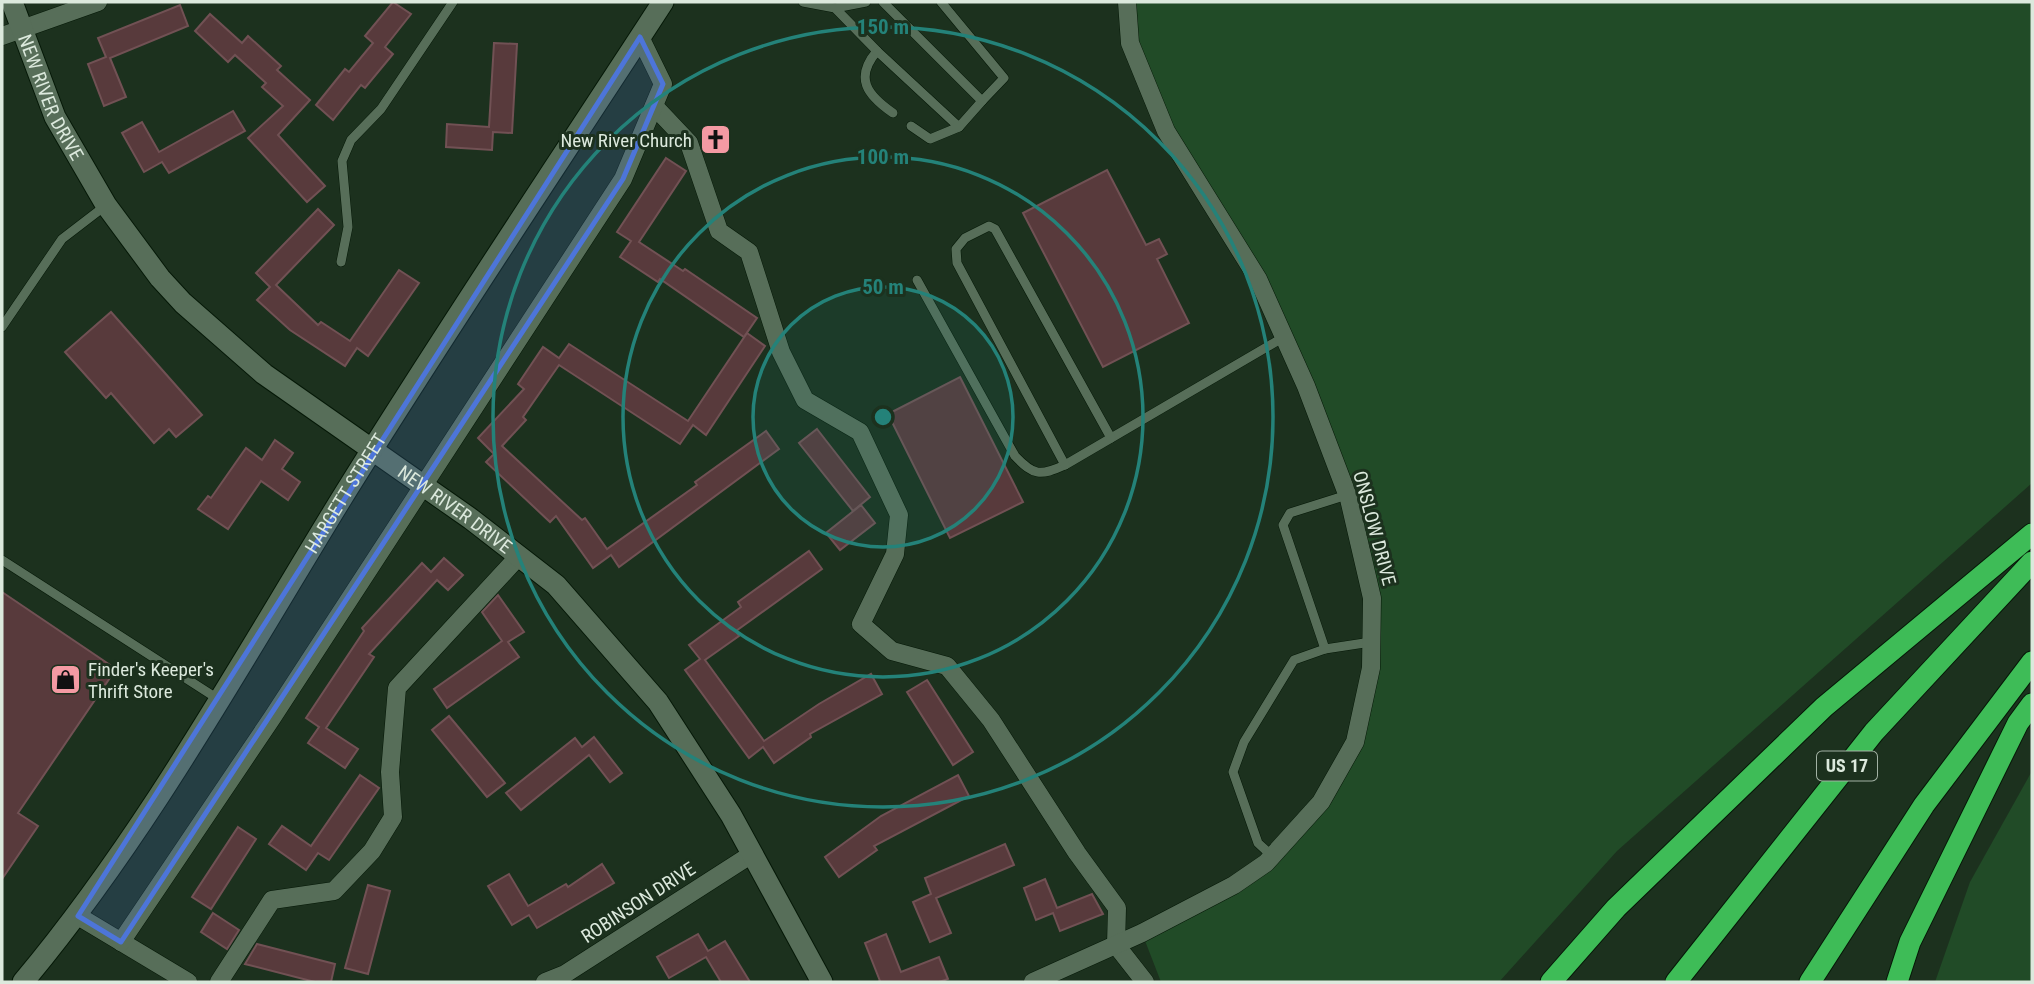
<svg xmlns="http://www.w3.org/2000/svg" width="2034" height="984" viewBox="0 0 2034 984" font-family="'Roboto Condensed',sans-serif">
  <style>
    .green { fill: #214b27 }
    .building { fill: #583a3c; stroke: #715154; stroke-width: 2 }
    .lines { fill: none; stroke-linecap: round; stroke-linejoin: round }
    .lane-casing { stroke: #051807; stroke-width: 10 }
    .street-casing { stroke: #051807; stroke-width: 19 }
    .secondary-casing { stroke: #051807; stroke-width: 23 }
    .highway-casing { stroke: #051807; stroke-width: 23 }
    .lane { stroke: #576e59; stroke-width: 9 }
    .street { stroke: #576e59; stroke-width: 18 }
    .secondary { stroke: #576e59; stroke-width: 21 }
    .highway { stroke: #3ebc57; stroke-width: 21 }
    .marked { fill: #4d75d9; fill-opacity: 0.2; stroke: #4d75d9; stroke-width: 5; stroke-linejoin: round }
    .ring { fill: none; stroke: #248279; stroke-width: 3.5 }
    .labels { text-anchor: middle; stroke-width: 6; stroke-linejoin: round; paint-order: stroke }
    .shield { fill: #1c311e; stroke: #a2b2a4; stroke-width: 2 }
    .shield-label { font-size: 18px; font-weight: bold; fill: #dce9dd }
    .street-label { font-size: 19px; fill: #dce9dd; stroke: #1c311e }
    .poi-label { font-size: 19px; fill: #dce9dd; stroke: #1c311e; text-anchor: end }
    .centre { fill: #248279; stroke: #1c311e; stroke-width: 3.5 }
    .ring-label { font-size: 21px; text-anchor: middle; font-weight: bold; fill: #248279; stroke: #1c311e; stroke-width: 6; stroke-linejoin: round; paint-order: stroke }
  </style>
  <rect width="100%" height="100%" fill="#1c311e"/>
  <g class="green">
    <polygon points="1127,2 2032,2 2032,483 1617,851 1499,982 1161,982 1142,933 1266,863 1355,742 1372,598 1349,499 1258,279 1166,131 1130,43"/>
    <polygon points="2032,771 2032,982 1935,982 1970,882"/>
  </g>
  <g class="building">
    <polygon points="393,2 411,14 385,47 393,54 365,88 361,85 333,120 316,105 345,69 349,72 373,43 365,36"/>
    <polygon points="180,5 188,26 110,58 126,97 104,106 88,64 106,57 98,38"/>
    <polygon points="210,14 242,43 248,36 281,66 277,70 310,100 278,135 325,186 307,202 248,138 283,106 262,87 266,83 235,55 228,62 195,31"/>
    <polygon points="494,43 517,44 512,133 493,132 492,150 446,147 447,124 489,127"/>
    <polygon points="233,111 245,131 169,173 162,162 144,172 122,133 142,122 159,152"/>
    <polygon points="666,158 686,171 639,242 683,271 685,269 757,318 744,337 660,279 658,282 620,257 631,241 617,232"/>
    <polygon points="1107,170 1146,245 1159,239 1167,254 1157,259 1189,323 1103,367 1023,213"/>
    <polygon points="318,209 334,225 276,285 318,325 321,322 350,341 399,270 419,283 368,356 357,348 345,366 290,330 257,300 270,287 256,273"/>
    <polygon points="111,312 202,415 176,437 169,429 154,443 111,393 106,398 65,352"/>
    <polygon points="747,333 765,346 706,435 693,425 680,444 559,365 523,417 526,420 502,446 582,520 585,518 607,549 697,485 695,482 766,431 779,449 619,567 611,555 593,568 556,516 550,522 486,462 494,454 478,438 524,389 518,384 543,347 559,358 569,344 688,421"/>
    <polygon points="960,377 1023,502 950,538 888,414"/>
    <polygon points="817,429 870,497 853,511 799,443"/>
    <polygon points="275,440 293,453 282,469 300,482 288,500 261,481 228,529 198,509 208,496 211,498 246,448 262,460"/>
    <polygon points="861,505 875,523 840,550 826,533"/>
    <polygon points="809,551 822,569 736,631 739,636 705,660 764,741 819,704 871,674 882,694 810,734 811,737 774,763 763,747 749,758 685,670 700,659 689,645 741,607 738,602"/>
    <polygon points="444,558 463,575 448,590 437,580 369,654 374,657 326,728 358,749 345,768 308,743 319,727 306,718 364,631 362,628 422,563 431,572"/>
    <polygon points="2,592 116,669 18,813 38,826 2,879"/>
    <polygon points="498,595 524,632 508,642 519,657 447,708 434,689 502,641 482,612"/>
    <polygon points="927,680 973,752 953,765 907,692"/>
    <polygon points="449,716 505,783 487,797 432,730"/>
    <polygon points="594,737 622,773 610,782 589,755 521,810 506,793 575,738 582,747"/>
    <polygon points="360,775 379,788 329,860 318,853 306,870 269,844 282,826 311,846"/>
    <polygon points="958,775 969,796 874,846 877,850 839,877 825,857 881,816"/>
    <polygon points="238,827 256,839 211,909 192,897"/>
    <polygon points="1005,844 1014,865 936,898 951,933 930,942 913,902 931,894 925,878"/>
    <polygon points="602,864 614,883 537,928 529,915 512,925 488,886 509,874 528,906 566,884 568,887"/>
    <polygon points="1045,879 1057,908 1092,894 1103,914 1060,931 1053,913 1036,920 1024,888"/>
    <polygon points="368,885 390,891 368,974 345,968"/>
    <polygon points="213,913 239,930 227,949 201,932"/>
    <polygon points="698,934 708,951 725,941 750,982 721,982 706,957 669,978 657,957"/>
    <polygon points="886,934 901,972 939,957 948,979 939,982 878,982 880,981 865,943"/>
    <polygon points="257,944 335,964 331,982 315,982 245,964"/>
  </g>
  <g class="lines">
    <defs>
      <g id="lane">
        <path d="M 803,2 L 835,8 L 877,51 C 854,78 867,95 893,113"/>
        <polyline points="883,2 982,101 959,127"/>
        <polyline points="941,2 1004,78 982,101"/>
        <polyline points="835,8 866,2"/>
        <polyline points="877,51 959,127 930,139 911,126"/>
        <polyline points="341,262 348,227 342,161 351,140 381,109 453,2"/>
        <path d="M 917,280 L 1015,456 C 1034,476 1040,476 1065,465 L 1284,337"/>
        <polyline points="2,327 62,239 105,206"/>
        <polyline points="1065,465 957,263 956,249 965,238 989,226 995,229 1111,438"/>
        <polyline points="1347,495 1290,513 1283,525 1325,649 1371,642"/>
        <polyline points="2,560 218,699"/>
        <polyline points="1272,856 1258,843 1233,772 1244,742 1294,660 1325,649"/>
      </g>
      <g id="street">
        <polyline points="2,36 98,2"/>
        <polyline points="654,106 689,143 719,231 749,252 781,352 805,400 860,432 899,515 895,554 861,624 892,651 947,666 991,720 1077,853 1117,908 1116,945 1145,982"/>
        <polyline points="78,916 188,982"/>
        <polyline points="121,942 272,718 623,179 663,84 640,37"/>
        <polyline points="219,982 272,900 334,891 372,851 393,817 390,772 397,688 519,556"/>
        <polyline points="545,982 565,974 752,854"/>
        <polyline points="1033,982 1142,933 1234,885 1266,863 1321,802 1355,742 1371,668 1372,598 1349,499 1306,386 1258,279 1166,131 1130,43 1127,2"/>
      </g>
      <g id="secondary">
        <path id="s1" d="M 12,2 L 55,117 L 106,205 L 160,278 L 183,303 L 264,374 L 471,519 L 556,585 L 658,702 L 731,815 L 822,982"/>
        <path id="s2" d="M 23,982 C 146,835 240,664 340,501 C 444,333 555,168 663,2"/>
      </g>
      <g id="highway">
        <polyline points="1551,982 1616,908 1824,707 2032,534"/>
        <polyline points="1676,982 1874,732 2032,562"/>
        <polyline points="1810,982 1924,805 2032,662"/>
        <polyline points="1897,982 1910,942 2018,723 2032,704"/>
      </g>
    </defs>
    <use href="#lane" class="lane-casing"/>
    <use href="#street" class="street-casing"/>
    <use href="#secondary" class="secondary-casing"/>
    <use href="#highway" class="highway-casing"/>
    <use href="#lane" class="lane"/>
    <use href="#street" class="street"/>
    <use href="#secondary" class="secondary"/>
    <use href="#highway" class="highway"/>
  </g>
  <path class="marked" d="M 640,37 L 663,84 L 623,179 L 121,942 L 78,916 Z"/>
  <circle cx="883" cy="417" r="130" fill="#248279" fill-opacity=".12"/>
  <g class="ring">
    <circle cx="883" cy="417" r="130"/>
    <circle cx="883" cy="417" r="260"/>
    <circle cx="883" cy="417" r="390"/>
  </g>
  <defs>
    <symbol id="church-square" viewBox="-11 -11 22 22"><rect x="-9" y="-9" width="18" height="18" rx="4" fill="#f49aa3" stroke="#1c311e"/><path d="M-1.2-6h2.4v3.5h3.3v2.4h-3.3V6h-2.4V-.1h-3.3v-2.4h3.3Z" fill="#111"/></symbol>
    <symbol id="shop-square" viewBox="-11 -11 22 22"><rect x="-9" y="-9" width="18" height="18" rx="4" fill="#f49aa3" stroke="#1c311e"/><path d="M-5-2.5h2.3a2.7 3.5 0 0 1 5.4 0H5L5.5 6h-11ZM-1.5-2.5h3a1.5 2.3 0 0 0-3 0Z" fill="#111"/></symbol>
  </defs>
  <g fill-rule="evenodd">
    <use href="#church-square" x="698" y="122" width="35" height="35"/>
    <use href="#shop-square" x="48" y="662" width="35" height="35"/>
  </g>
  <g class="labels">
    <rect class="shield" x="1817" y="751.5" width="60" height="29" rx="5"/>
    <g class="shield-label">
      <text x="1847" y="772">US 17</text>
    </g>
    <g class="street-label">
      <text dy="7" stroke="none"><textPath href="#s1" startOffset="103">NEW RIVER DRIVE</textPath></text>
      <text dy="7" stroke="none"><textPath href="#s2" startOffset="586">HARGETT STREET</textPath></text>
      <text dy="7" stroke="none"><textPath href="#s1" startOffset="691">NEW RIVER DRIVE</textPath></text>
      <text transform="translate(1375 528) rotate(75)" y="7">ONSLOW DRIVE</text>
      <text transform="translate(638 902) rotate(-33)" y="7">ROBINSON DRIVE</text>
    </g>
    <g class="poi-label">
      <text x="692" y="147">New River Church</text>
      <text x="88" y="676" text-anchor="start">Finder's Keeper's<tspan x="88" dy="22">Thrift Store</tspan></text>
    </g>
  </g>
  <circle cx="883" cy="417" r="10" class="centre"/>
  <g class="ring-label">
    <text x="883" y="34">150 m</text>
    <text x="883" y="164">100 m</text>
    <text x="883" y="294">50 m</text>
  </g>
  <rect width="2034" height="984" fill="none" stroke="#dce9dd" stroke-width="7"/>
</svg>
